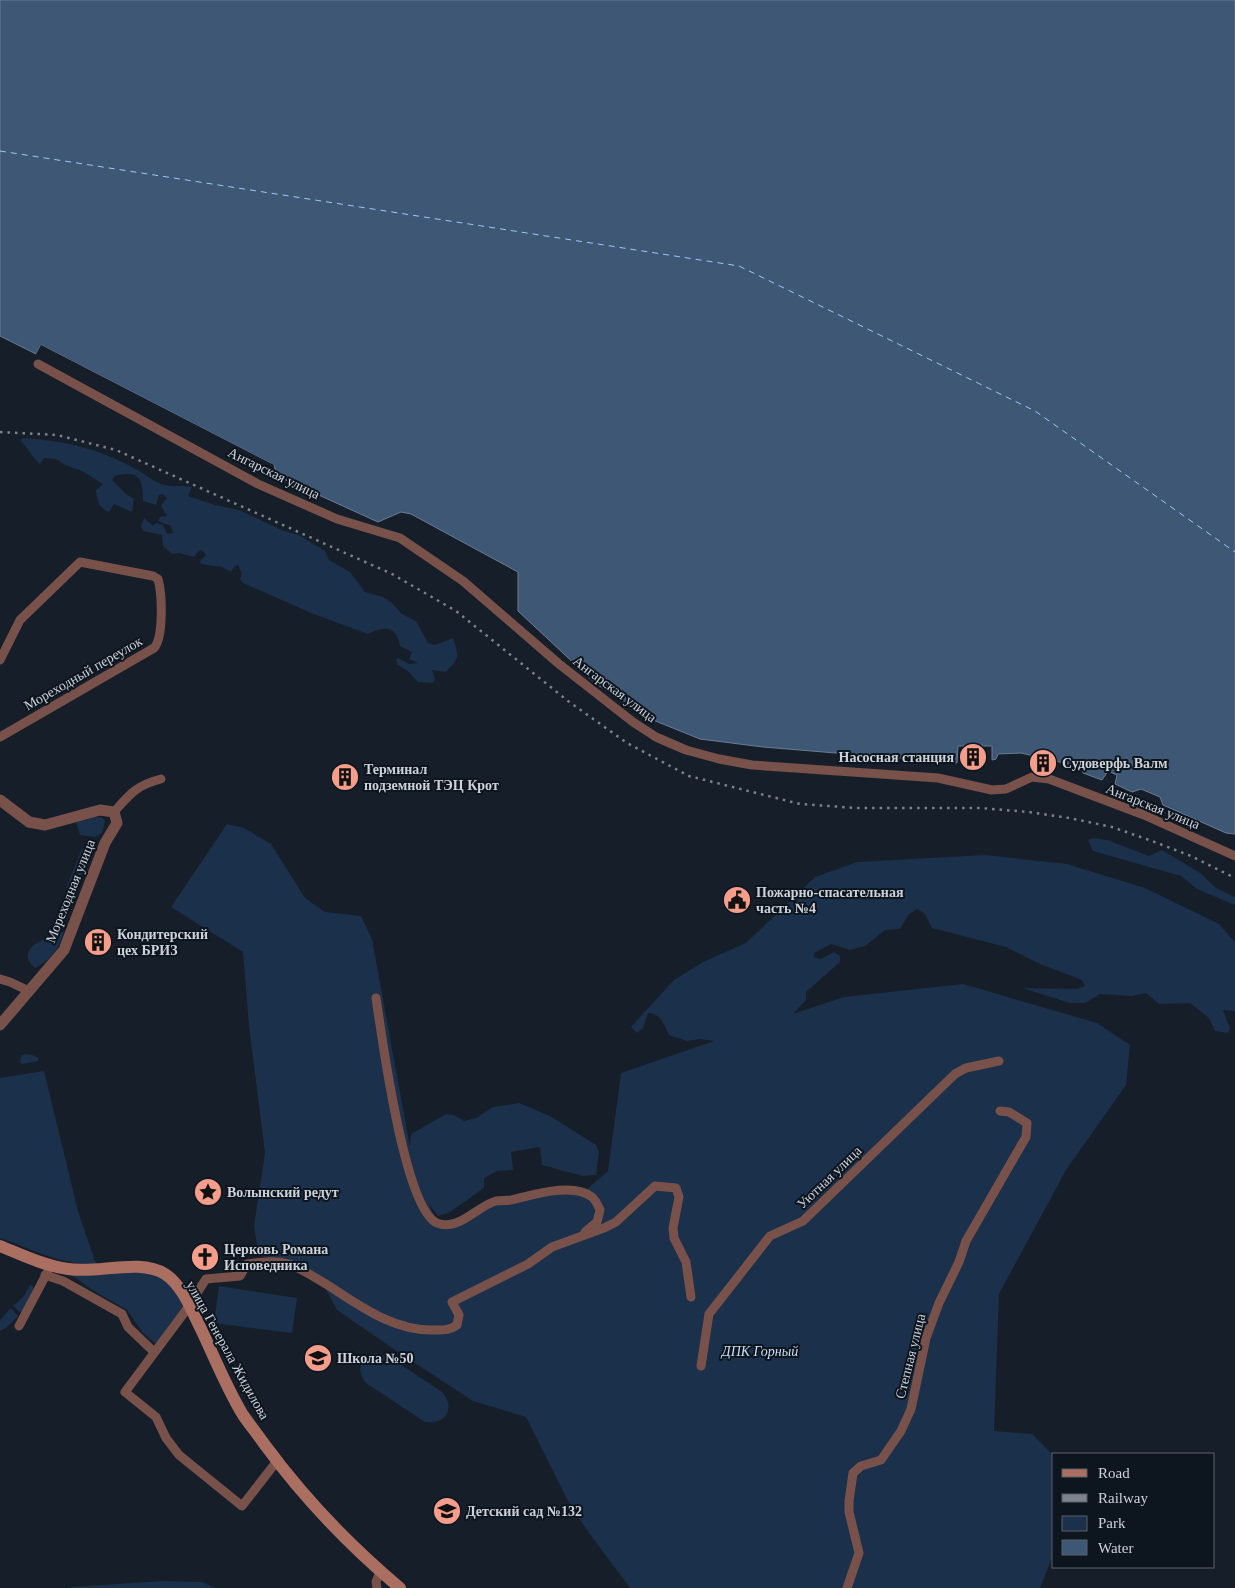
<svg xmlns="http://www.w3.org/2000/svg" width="1235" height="1588" viewBox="0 0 1235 1588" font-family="Georgia,serif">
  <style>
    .green { fill: #1b304a }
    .water { fill: #3e5775; stroke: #697c93 }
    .pier { fill: #161e29 }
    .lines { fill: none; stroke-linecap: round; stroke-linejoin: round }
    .ferry { stroke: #9dc7fd; stroke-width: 1; stroke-dasharray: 6 5; stroke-linecap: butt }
    .minor { stroke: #78524a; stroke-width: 9 }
    .tertiary { stroke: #78524a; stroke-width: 11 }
    .secondary { stroke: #ab6f62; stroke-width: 12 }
    .rail { stroke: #7d838c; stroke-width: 2.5; stroke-dasharray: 2.5 5; stroke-linecap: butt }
    .labels { text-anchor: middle; stroke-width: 4; stroke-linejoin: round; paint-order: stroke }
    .street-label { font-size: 14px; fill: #cdd2da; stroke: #0d151f }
    .poi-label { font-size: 14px; font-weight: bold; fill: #cdd2da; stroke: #0d151f; text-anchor: start }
    .park-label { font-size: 14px; font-style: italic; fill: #cddef4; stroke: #0d151f }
  </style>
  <rect width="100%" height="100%" fill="#161e29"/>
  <g class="green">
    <path d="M 22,438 C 66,441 97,448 136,469 C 144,473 151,480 159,483 C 172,489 180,484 192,487 L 188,496 L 215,505 L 239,510 L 284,531 L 299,535 L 325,551 L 329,560 L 350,572 L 365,592 L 383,597 L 392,603 L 402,614 L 416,621 L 428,643 L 435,645 L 453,638 C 459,656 460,658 446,672 L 432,670 L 435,679 L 433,683 L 418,682 L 409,672 L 397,664 L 396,659 L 398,658 L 409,664 L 418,663 L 409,659 L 412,652 L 400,646 C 396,625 385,626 368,634 L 311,613 L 243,583 L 240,579 L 242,574 L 238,565 L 234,567 L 231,572 L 222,567 L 201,564 L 200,561 L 206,555 L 202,550 L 199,551 L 194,557 L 179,553 L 172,554 L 163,546 L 162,535 L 143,531 L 141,526 L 144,518 L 153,526 L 156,523 L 163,525 L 167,534 L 173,533 L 171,526 L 158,521 L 160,517 L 167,516 L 161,506 L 167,498 L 163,494 L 159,495 L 156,505 L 143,501 C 143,478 139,470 115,476 L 112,480 L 125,493 L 134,499 L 132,512 L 114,504 L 109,512 C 98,508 97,500 96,490 L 103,484 L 82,471 L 65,465 L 56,459 L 44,458 L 40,464 C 32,457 28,448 21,441 Z"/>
    <polygon points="97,817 103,818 105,821 102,833 95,837 80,835 76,822"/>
    <path d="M 227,824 L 244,828 L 271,844 L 305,898 L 325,912 L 361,916 L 372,939 L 410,1147 L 411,1134 L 446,1114 L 454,1115 L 464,1121 L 476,1118 L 493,1107 L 519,1103 L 550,1116 L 596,1145 L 599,1152 L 596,1175 L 583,1176 L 542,1165 L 540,1147 L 511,1152 L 513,1170 L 497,1171 L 484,1178 L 484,1188 L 450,1212 L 438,1216 L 429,1204 L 436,1220 L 456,1222 L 496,1199 L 586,1190 L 608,1171 L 621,1073 L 714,1041 L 700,1039 L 687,1041 L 669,1035 C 664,1025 661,1013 648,1013 L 643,1028 L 637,1033 L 631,1027 L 674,980 L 703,962 L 746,943 L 815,877 L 857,862 L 985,855 L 1067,864 L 1145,888 L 1219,924 L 1235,942 L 1235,1011 L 1223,1010 L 1230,1028 L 1228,1033 L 1215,1031 L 1209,1018 L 1190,1003 L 1159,1004 L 1146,993 L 1131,996 L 1100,994 L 1085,1003 L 1070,1003 L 1022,988 L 1077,989 L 1085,986 L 1082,980 L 1040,964 L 1006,947 L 932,928 L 925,914 L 917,909 L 909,914 L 900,929 L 885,930 L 865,946 L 850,950 L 831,944 L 814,953 L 814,957 L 821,959 L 834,952 L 840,956 L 840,962 L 806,992 L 806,1000 L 793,1014 L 844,997 L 963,984 L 1097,1023 L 1130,1045 L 1126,1085 L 1066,1170 L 999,1294 L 994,1431 L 1032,1434 L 1054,1456 L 1054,1553 L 1040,1588 L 630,1588 L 589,1533 L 571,1507 L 526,1417 L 473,1401 L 401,1354 L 337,1310 L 318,1275 L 288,1260 L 253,1255 L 257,1244 L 254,1226 L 265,1153 L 249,1026 L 243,952 L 171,907 Z"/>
    <polygon points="1092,838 1107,840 1149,856 1162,850 1200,873 1216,888 1235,897 1235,905 1197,889 1181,876 1093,851 1088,840"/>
    <polygon points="89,846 92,846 94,849 78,888 66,888 82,849"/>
    <path d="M 64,932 C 60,947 50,961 35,968 C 12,949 48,936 64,932 Z"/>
    <polygon points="25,1054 32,1055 39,1058 38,1061 23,1064 20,1063 21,1056"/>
    <path d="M 44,1071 L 78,1211 L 96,1264 C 56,1264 35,1250 0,1238 L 0,1078 Z"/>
    <polygon points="155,1271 181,1297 183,1309 157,1345 143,1333 127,1310 94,1291 74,1277 76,1273"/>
    <polygon points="30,1285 33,1286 33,1290 21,1313 13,1306 24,1296"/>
    <polygon points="219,1286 297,1298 292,1333 214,1323"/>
    <polygon points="11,1308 18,1316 6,1328 0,1331 0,1320"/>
    <path d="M 376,1353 L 391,1358 L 442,1392 C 456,1408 446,1425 425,1422 L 366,1383 C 356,1370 359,1357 376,1353 Z"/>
    <polygon points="163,1581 202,1582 215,1588 70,1588 72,1587"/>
  </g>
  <polygon class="water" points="0,0 1235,0 1235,834 1226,833 1163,805 1160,797 1141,789 1132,792 1115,784 1117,775 1108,771 1102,780 1083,773 1081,767 1021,753 998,754 996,759 992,760 992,746 958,746 957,763 763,747 700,739 648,718 595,683 518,611 518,572 411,514 401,512 378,522 277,476 274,465 41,345 36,354 0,336"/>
  <polygon class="pier" points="41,345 274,465 272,468 42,349 38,355 35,356"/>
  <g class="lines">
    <polyline class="ferry" points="0,151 739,266 1035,411 1235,552"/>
    <g class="minor">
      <polyline points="38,364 258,484 337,519 400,538 463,581 559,664 633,722 656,737 686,750 719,759 752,765 938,778 992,790 1006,789 1032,777 1049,779 1144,815 1235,856"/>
      <path d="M 0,660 L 20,620 L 80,562 L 153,576 L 158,579 C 162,593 164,637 154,648 L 0,737"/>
      <path d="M 114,812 C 130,794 137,785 161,779"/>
      <polyline points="0,979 10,982 29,991"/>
      <path d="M 376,998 C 382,1037 404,1208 437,1223 C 458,1232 477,1206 496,1201 C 501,1200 506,1201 511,1200 C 533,1195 573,1182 592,1197 C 596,1200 598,1206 600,1210 L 597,1222 L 585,1232"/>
      <polyline points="45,1275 63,1281 122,1314 128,1327 154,1352"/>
      <polyline points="19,1326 48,1271"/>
      <polyline points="701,1366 709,1314 770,1236 803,1221 955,1074 966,1068 999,1061"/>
      <path d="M 277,1461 L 242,1506 L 179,1455 L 166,1438 L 156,1417 L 125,1392 L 184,1313 L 206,1279 L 240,1276 L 247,1264 C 262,1262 274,1260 289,1264 C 302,1269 314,1277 326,1284 C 359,1305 394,1332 436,1330 C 445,1330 450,1330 457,1325 L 459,1315 L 452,1302 L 528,1264 L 552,1247 L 604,1228 L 616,1222 L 655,1186 L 676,1188 L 679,1197 L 673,1228 L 674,1238 L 686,1262 L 691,1297"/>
      <polyline points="377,1588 376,1582 380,1572"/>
      <polyline points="847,1588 859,1553 849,1512 849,1501 853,1473 861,1466 881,1460 901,1431 911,1409 926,1338 939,1303 959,1262 966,1241 1026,1137 1027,1123 1009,1112 1000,1111"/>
    </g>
    <polyline class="tertiary" points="0,800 29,822 45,825 100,810 114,812 117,823 105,843 64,950 0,1025"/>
    <path class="secondary" d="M 0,1246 C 22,1255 45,1266 68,1269 C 98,1274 139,1258 165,1274 C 182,1285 191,1309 200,1327 C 214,1356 226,1387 243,1415 C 250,1425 258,1435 265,1445 C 304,1498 350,1546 400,1588"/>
    <polyline class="rail" points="0,432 57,435 116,450 392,574 456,611 568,701 627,743 689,776 800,804 857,808 980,808 1029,812 1069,818 1112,827 1152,841 1191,856 1235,878"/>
  </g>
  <defs>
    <symbol id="building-disc" viewBox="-11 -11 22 22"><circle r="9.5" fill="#f49d8b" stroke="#0d151f"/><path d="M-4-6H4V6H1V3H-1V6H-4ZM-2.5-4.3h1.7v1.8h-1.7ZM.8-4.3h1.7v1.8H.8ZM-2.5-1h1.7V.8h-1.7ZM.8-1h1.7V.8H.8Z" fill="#111"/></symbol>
    <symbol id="civic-disc" viewBox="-11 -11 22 22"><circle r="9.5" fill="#f49d8b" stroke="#0d151f"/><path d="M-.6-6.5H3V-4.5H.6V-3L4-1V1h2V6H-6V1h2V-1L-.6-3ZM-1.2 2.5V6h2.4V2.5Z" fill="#111"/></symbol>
    <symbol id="sight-disc" viewBox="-11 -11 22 22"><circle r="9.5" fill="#f49d8b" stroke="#0d151f"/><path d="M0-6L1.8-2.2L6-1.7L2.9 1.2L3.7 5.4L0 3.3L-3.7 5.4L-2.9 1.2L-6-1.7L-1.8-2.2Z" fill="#111"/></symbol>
    <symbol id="church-disc" viewBox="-11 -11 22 22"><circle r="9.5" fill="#f49d8b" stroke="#0d151f"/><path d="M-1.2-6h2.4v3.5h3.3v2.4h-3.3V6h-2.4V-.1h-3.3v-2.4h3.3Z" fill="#111"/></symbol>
    <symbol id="school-disc" viewBox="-11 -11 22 22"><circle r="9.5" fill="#f49d8b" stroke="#0d151f"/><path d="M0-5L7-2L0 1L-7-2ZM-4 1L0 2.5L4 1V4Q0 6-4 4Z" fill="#111"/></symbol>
  </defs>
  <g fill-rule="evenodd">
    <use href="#building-disc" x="957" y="741" width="32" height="32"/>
    <use href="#building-disc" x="1027" y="747" width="32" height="32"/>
    <use href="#building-disc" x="329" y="761" width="32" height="32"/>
    <use href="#civic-disc" x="721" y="884" width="32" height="32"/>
    <use href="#building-disc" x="82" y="926" width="32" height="32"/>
    <use href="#sight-disc" x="192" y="1176" width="32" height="32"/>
    <use href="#church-disc" x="189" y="1241" width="32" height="32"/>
    <use href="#school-disc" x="302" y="1342" width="32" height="32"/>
    <use href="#school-disc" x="431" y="1495" width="32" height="32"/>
  </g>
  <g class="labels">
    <g class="street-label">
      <text transform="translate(274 473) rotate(26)" y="5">Ангарская улица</text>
      <text transform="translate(83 673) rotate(-30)" y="5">Мореходный переулок</text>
      <text transform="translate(615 689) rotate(37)" y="5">Ангарская улица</text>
      <text transform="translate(1153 806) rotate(22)" y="5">Ангарская улица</text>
      <text transform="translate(70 891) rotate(-68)" y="5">Мореходная улица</text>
      <text transform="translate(829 1177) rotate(-44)" y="5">Уютная улица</text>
      <text transform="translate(228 1350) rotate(61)" y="5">улица Генерала Жидилова</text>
      <text transform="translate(910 1356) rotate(-76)" y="5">Степная улица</text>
    </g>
    <g class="poi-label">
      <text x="954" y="762" text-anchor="end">Насосная станция</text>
      <text x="1062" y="768">Судоверфь Валм</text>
      <text x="364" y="774">Терминал<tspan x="364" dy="16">подземной ТЭЦ Крот</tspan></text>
      <text x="756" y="897">Пожарно-спасательная<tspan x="756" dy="16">часть №4</tspan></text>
      <text x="117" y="939">Кондитерский<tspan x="117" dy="16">цех БРИЗ</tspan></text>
      <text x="227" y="1197">Волынский редут</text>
      <text x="224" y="1254">Церковь Романа<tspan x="224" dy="16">Исповедника</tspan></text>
      <text x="337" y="1363">Школа №50</text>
      <text x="466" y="1516">Детский сад №132</text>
    </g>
    <g class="park-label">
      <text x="760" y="1356">ДПК Горный</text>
    </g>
  </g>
  <rect x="1052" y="1453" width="162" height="115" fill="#0d151f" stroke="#5a616a"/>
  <rect x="1062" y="1469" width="25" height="8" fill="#ab6f62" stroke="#5a616a"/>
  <text x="1098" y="1478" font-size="15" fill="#cdd2da">Road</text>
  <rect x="1062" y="1494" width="25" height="8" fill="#7d838c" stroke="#5a616a"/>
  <text x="1098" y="1503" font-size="15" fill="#cdd2da">Railway</text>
  <rect x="1062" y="1516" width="25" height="15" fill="#1b304a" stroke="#5a616a"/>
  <text x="1098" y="1528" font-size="15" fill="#cdd2da">Park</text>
  <rect x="1062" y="1540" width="25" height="15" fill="#3e5775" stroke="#5a616a"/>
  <text x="1098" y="1553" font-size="15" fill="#cdd2da">Water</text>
</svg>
